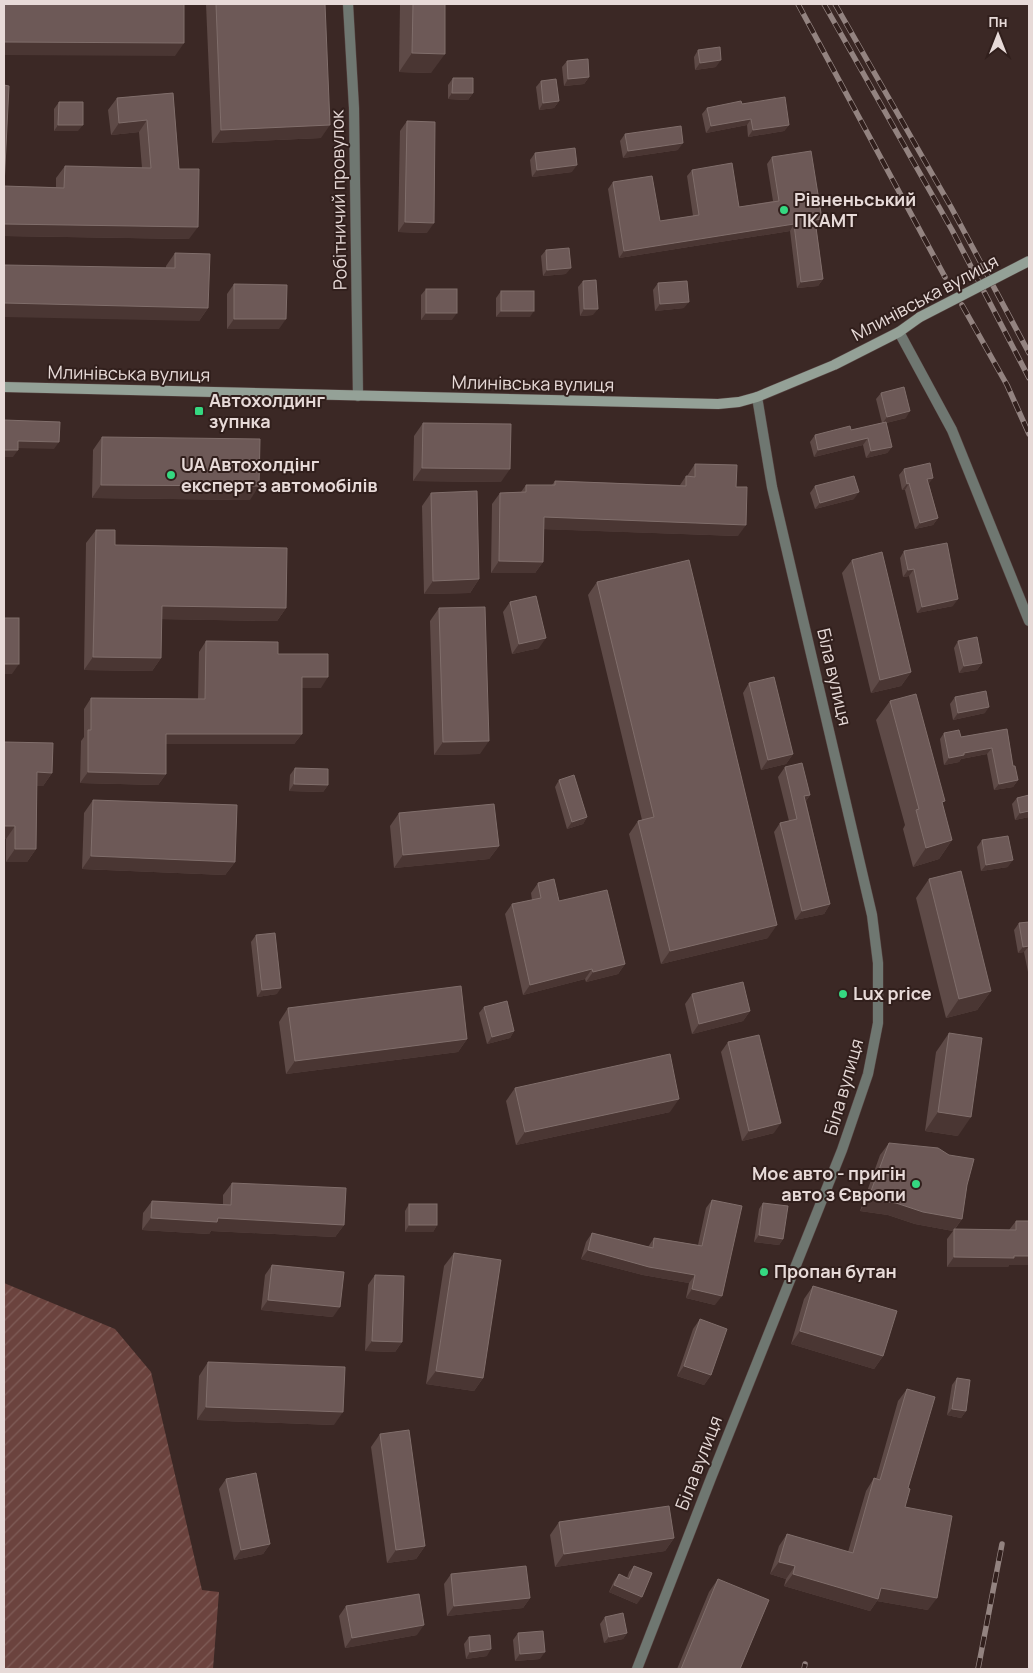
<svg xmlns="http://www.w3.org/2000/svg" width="1033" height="1673" viewBox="0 0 1033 1673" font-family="Manrope,sans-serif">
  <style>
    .garden { fill: url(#garden-furrows) }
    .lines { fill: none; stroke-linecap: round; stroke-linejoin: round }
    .minor-casing { stroke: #574442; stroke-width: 11 }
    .tertiary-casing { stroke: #574442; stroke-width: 11 }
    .secondary-casing { stroke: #574442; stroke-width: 11 }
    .minor { stroke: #6f7771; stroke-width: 10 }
    .tertiary { stroke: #6f7771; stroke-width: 10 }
    .secondary { stroke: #94a197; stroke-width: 10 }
    .rail-casing { stroke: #938380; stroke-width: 5.5 }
    .rail { stroke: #311f1c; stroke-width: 4; stroke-dasharray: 11; stroke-linecap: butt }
    .secondary-bridge-casing { stroke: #574442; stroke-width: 11; stroke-linecap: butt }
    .secondary-bridge { stroke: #94a197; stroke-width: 10 }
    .wall { fill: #5e4a47 }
    .shaded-wall { fill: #4a3633 }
    .building { fill: #6d5957; stroke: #806e6b }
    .poi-dot { fill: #35d881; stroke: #311f1c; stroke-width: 2 }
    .labels { text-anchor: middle; stroke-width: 4; stroke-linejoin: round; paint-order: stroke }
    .street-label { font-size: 18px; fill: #e7dad8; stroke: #311f1c }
    .poi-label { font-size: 18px; font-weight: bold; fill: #e7dad8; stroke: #311f1c; text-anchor: start }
  </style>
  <defs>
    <pattern id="garden-furrows" width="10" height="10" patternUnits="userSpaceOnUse" patternTransform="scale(1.25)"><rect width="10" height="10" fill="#6b433e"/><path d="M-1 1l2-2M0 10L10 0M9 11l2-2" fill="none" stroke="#805e59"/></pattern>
  </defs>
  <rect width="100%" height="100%" fill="#3b2825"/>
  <polygon class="garden" points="4,1283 115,1329 151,1372 202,1590 219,1592 213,1669 4,1669"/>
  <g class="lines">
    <defs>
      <g id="minor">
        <polyline points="348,4 354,108 358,396"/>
        <polyline points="899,332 952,430 1029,621"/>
      </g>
      <polyline id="tertiary" points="637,1669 711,1478 842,1150 868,1074 878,1023 878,963 872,915 772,487 757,397"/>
      <polyline id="secondary" points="4,387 718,404 739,402 757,397 834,365 899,332 920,317"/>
    </defs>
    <use href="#minor" class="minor-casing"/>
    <use href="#tertiary" class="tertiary-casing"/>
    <use href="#secondary" class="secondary-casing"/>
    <use href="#minor" class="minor"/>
    <use href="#tertiary" class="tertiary"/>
    <use href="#secondary" class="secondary"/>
    <defs>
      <g id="rail">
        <polyline points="798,4 945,277"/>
        <polyline points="824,4 952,230 1029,378"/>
        <polyline points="835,4 951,207 1029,353"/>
        <polyline points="962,305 1007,385 1029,434"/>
        <polyline points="804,1669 805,1664"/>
        <polyline points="978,1669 1002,1544"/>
      </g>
    </defs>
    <use href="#rail" class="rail-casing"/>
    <use href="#rail" class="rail"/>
    <defs>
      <polyline id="secondary-bridge" points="920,317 1029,261"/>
    </defs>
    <use href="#secondary-bridge" class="secondary-bridge-casing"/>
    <use href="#secondary-bridge" class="secondary-bridge"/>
  </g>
  <g class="wall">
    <polygon points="206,4 325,4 321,138 212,143"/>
    <polygon points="400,4 445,4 431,73 399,72"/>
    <polygon points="698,50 716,67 695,70 694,57"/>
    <polygon points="567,61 589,77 584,84 564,86 562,67"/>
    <polygon points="453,78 473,93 468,100 448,99 448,85"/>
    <polygon points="541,81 559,101 554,108 539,110 536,87"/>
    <polygon points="4,85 4,186 56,187 56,178 65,166 142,168 139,132 111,135 108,110 117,98 173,93 179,169 189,239 4,236"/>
    <polygon points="59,102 78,131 54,131 54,109"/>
    <polygon points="742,104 789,125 784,131 748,137 747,125 706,133 702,114 707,108"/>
    <polygon points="407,121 427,233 398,232 400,131"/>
    <polygon points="625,134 678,150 623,158 620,141"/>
    <polygon points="535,153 572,172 532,177 530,160"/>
    <polygon points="772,157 817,226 816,226 823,279 818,286 797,288 790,231 619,258 608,189 613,182 660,221 693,216 687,176 692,170 739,207 773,201 767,164"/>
    <polygon points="546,250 566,274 543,276 541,256"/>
    <polygon points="175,253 208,308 199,321 166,268 166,266"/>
    <polygon points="583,281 593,315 580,316 578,287"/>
    <polygon points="658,283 684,308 655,311 653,290"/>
    <polygon points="234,284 279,329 227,329 227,294"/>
    <polygon points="426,289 452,320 421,320 421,295"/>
    <polygon points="501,291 530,317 496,317 496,298"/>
    <polygon points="881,393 906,418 886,423 892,447 887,453 866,458 863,445 814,457 810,442 815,435 851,430 882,423 876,399"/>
    <polygon points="423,423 501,482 413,481 414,436"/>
    <polygon points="102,437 250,500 92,498 93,450"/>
    <polygon points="695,464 736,487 738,536 544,529 543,562 535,573 491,573 492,504 500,493 521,492 526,485 552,485 555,481 680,485 686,476 687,476"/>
    <polygon points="904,469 929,484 938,518 933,525 915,529 905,490 902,490 899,475"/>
    <polygon points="815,486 854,499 815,509 810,493"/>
    <polygon points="431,493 479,579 470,593 424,594 422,506"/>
    <polygon points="96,530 115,545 286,608 277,621 161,619 161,658 152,671 84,670 86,543"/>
    <polygon points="904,551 953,606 917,613 909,576 903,577 900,558"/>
    <polygon points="852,560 911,672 901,686 871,693 842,573"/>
    <polygon points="597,582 768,938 661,964 629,834 638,821 642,820 588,595"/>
    <polygon points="510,602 539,648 512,654 503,612"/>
    <polygon points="439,608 480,754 434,755 430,621"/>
    <polygon points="206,641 278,654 321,688 302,688 302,734 294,744 166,744 166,774 158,785 80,783 81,741 84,737 84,709 91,698 198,699 199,652"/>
    <polygon points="958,641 982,663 977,670 959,673 954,648"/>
    <polygon points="749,683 793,754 786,764 761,770 743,693"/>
    <polygon points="955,697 985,713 953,720 950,704"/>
    <polygon points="890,701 952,840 939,859 913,867 903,829 905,825 876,720"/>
    <polygon points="1007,729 1013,766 1018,780 1013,787 994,790 987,754 961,759 959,762 944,765 940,739 944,733 961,737"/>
    <polygon points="4,742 52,773 43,786 37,786 36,849 27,862 6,862 6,839 4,839"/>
    <polygon points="785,767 810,795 806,801 830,904 824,914 795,920 774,832 780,823 789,821 778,777"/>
    <polygon points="295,768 328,785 323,792 289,791 290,775"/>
    <polygon points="559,780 587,817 583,824 567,829 555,787"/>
    <polygon points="1029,795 1029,817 1015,820 1012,804 1017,798"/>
    <polygon points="93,800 235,862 225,875 82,869 84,813"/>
    <polygon points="399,813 499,846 489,859 394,868 390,826"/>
    <polygon points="982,840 1008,867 981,871 977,847"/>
    <polygon points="929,879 991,991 977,1010 946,1018 916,898"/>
    <polygon points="538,883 559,901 625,964 618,974 586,982 585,979 523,995 505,914 512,904 532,900 531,893"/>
    <polygon points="1029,922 1029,977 1024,952 1018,953 1014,930 1019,923"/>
    <polygon points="256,935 277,994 257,997 251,942"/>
    <polygon points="692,994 750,1011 743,1021 692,1034 685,1004"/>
    <polygon points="484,1007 514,1031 510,1038 487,1044 479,1013"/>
    <polygon points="288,1008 467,1039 458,1052 286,1074 279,1022"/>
    <polygon points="949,1033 958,1136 925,1131 936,1052"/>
    <polygon points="728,1042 774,1133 742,1141 721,1052"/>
    <polygon points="515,1088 670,1112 516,1145 506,1101"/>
    <polygon points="889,1143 967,1185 962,1219 955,1229 1009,1230 1016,1221 1029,1221 1008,1267 947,1267 947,1239 953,1231 915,1224 888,1215 860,1211 880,1155"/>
    <polygon points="232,1183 344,1225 335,1237 211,1231 209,1234 142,1230 143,1213 152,1201 223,1205 223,1195"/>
    <polygon points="712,1200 715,1305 686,1298 689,1283 643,1275 581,1259 586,1242 592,1233 648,1247 654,1238 698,1245 706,1208"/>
    <polygon points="763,1203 783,1239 779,1245 754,1242 759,1209"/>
    <polygon points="409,1204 437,1225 433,1232 405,1232 405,1211"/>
    <polygon points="454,1253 483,1378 474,1391 426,1384 444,1266"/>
    <polygon points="272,1265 333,1317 261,1310 265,1275"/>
    <polygon points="375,1275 402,1342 395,1352 365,1351 368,1285"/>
    <polygon points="813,1286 883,1356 874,1369 791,1344 804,1299"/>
    <polygon points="700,1319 711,1375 704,1385 677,1376 693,1329"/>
    <polygon points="208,1362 334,1425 197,1420 199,1376"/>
    <polygon points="957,1378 966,1411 961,1418 947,1415 952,1385"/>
    <polygon points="907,1389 908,1488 905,1507 928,1610 877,1601 870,1611 784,1586 786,1579 770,1574 779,1546 787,1534 848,1552 866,1491 874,1478 876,1479 898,1401"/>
    <polygon points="380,1434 425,1546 416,1559 387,1563 371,1447"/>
    <polygon points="226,1479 270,1544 263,1554 234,1560 219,1489"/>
    <polygon points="559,1522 674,1538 665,1551 555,1567 550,1535"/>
    <polygon points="634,1566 637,1604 609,1592 614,1581 619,1574 627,1578 629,1572"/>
    <polygon points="451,1574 530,1598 523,1608 447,1616 444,1584"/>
    <polygon points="718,1579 740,1669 677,1669 709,1592"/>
    <polygon points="346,1606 417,1635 345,1648 339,1616"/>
    <polygon points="605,1617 627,1633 623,1639 604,1643 600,1624"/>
    <polygon points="518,1633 540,1659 515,1661 513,1640"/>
    <polygon points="469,1637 487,1656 466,1659 464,1644"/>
  </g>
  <g class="shaded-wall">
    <polygon points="4,42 184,43 175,56 4,55"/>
    <polygon points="412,53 445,54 431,73 399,72"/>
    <polygon points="721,60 716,67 695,70 700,63"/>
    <polygon points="589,77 584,84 564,86 568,79"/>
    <polygon points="452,93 473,93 468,100 448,99"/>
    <polygon points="559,101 554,108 539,110 543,103"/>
    <polygon points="751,119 747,125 706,133 711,126"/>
    <polygon points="147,120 139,132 111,135 119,123"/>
    <polygon points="58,125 83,125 78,131 54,131"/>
    <polygon points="330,125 321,138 212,143 221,130"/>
    <polygon points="789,125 784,131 748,137 753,130"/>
    <polygon points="683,143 678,150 623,158 628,151"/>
    <polygon points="577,165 572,172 532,177 537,170"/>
    <polygon points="822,219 817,226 811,227 815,220"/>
    <polygon points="405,222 434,223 427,233 398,232"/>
    <polygon points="4,224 198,227 189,239 4,236"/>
    <polygon points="794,224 790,231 619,258 624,251"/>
    <polygon points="571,268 566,274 543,276 547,270"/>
    <polygon points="823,279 818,286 797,288 801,282"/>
    <polygon points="689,302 684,308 655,311 660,304"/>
    <polygon points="4,303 208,308 199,321 4,317"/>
    <polygon points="584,309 598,309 593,315 580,316"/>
    <polygon points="501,311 534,311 530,317 496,317"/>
    <polygon points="426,313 457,313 452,320 421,320"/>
    <polygon points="234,319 286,319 279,329 227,329"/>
    <polygon points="910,411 906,418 882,424 887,417"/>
    <polygon points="868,438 863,445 814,457 818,450"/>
    <polygon points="18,441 59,442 54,449 14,448"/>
    <polygon points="892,447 887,453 866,458 871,451"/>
    <polygon points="4,450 18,450 13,457 4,457"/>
    <polygon points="422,468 510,469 501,482 413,481"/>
    <polygon points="933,478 928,485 927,479"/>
    <polygon points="909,483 905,490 902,490 907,484"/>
    <polygon points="101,485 259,486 250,500 92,498"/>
    <polygon points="859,492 854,499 815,509 820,503"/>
    <polygon points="544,517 746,525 738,536 536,529"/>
    <polygon points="938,518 933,525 915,529 920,523"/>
    <polygon points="499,561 543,562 535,573 491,573"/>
    <polygon points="914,569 909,576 903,577 908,570"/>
    <polygon points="479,579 470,593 424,594 433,581"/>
    <polygon points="958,599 953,606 917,613 922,607"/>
    <polygon points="162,606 286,608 277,621 152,619"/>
    <polygon points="546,638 539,648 512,654 519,644"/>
    <polygon points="93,657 161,658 152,671 84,670"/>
    <polygon points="982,663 977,670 959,673 964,666"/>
    <polygon points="4,664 19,664 12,674 4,674"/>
    <polygon points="911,672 901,686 871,693 880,680"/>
    <polygon points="302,677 328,677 321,688 294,688"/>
    <polygon points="989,707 985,713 953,720 958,713"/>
    <polygon points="166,734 302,734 294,744 159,744"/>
    <polygon points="489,741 480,754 434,755 443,742"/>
    <polygon points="992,748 987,754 961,759 959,762 944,765 949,758 964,753"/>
    <polygon points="793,754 786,764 761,770 768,760"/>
    <polygon points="37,772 52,773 43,786 28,786"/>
    <polygon points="88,772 166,774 158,785 80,783"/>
    <polygon points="1018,780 1013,787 994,790 999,784"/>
    <polygon points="294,784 328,785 323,792 289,791"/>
    <polygon points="810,795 804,804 804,796"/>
    <polygon points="1029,811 1029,817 1015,820 1020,813"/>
    <polygon points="587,817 583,824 567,829 572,822"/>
    <polygon points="4,826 15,826 6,839 4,839"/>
    <polygon points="952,840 939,859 913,867 926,848"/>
    <polygon points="499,846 489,859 394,868 403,855"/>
    <polygon points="15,849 36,849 27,862 6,862"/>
    <polygon points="91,856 235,862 225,875 82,869"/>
    <polygon points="1013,860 1008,867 981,871 986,865"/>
    <polygon points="830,904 824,914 795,920 802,911"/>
    <polygon points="777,925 768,938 661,964 670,951"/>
    <polygon points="1029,946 1024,952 1018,953 1023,947"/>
    <polygon points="625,964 618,974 586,982 593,972"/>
    <polygon points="592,969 585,979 523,995 530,985"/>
    <polygon points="281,988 277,994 257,997 262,990"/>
    <polygon points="991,991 977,1010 946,1018 959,999"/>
    <polygon points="750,1011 743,1021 692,1034 699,1024"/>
    <polygon points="514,1031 510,1038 487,1044 492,1037"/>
    <polygon points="467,1039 458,1052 286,1074 295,1061"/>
    <polygon points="679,1099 670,1112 516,1145 525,1132"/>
    <polygon points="938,1112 971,1117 958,1136 925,1131"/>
    <polygon points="781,1123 774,1133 742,1141 749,1131"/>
    <polygon points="868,1199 896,1203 962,1219 953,1231 915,1224 888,1215 860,1211"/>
    <polygon points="151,1218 218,1218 344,1225 335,1237 211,1231 209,1234 142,1230"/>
    <polygon points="409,1225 437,1225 433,1232 405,1232"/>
    <polygon points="759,1235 783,1239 779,1245 754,1242"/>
    <polygon points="588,1250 695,1275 689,1283 643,1275 581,1259"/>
    <polygon points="1029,1256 1029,1265 1009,1265 1008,1267 947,1267 954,1257"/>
    <polygon points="692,1289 722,1296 715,1305 686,1298"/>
    <polygon points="268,1300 340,1307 333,1317 261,1310"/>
    <polygon points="800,1331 883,1356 874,1369 791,1344"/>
    <polygon points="372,1341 402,1342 395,1352 365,1351"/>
    <polygon points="684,1366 711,1375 704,1385 677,1376"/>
    <polygon points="436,1371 483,1378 474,1391 426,1384"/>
    <polygon points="206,1407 343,1412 334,1425 197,1420"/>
    <polygon points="952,1409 966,1411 961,1418 947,1415"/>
    <polygon points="674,1538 665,1551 555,1567 564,1554"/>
    <polygon points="270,1544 263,1554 234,1560 241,1550"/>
    <polygon points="425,1546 416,1559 387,1563 396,1550"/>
    <polygon points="779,1562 795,1566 786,1579 770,1574"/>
    <polygon points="793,1574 881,1588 937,1598 928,1610 877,1601 870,1611 784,1586"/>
    <polygon points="614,1585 642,1597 637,1604 609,1592"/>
    <polygon points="530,1598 523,1608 447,1616 454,1606"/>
    <polygon points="424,1625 417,1635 345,1648 352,1638"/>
    <polygon points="627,1633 623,1639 604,1643 609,1637"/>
    <polygon points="491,1649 487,1656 466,1659 470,1652"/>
    <polygon points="545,1652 540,1659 515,1661 520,1654"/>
  </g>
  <g class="building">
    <polygon points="4,4 184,4 184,43 4,42"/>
    <polygon points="216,4 325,4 330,125 221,130"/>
    <polygon points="413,4 445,4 445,54 412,53"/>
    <polygon points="720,47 721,60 700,63 698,50"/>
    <polygon points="588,59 589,77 568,79 567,61"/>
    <polygon points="453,78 473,78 473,93 452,93"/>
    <polygon points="556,79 559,101 543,103 541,81"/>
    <polygon points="4,85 9,86 4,186 64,188 65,166 151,168 147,120 119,123 117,98 173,93 179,169 199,169 198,227 4,224"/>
    <polygon points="785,97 789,125 753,130 751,119 711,126 707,108 741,101 742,104"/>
    <polygon points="59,102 83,102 83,125 58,125"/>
    <polygon points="407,121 435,122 434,223 405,222"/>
    <polygon points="681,126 683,143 628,151 625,134"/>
    <polygon points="575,148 577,165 537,170 535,153"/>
    <polygon points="811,151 822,219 815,220 823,279 801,282 794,224 624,251 613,182 652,176 660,221 699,215 692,170 732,163 739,207 779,201 772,157"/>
    <polygon points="569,248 571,268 547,270 546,250"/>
    <polygon points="175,253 210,254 208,308 4,303 4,265 175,268"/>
    <polygon points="596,280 598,309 584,309 583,281"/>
    <polygon points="687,281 689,302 660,304 658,283"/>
    <polygon points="234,284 287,285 286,319 234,319"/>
    <rect x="426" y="289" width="31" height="24"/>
    <rect x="501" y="291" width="33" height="20"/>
    <polygon points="904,387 910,411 887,417 881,393"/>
    <polygon points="4,420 60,422 59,442 18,441 18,450 4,450"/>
    <polygon points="886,422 892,447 871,451 868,438 818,450 815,435 850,426 851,430"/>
    <polygon points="423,423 511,424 510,469 422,468"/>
    <polygon points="102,437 260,439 259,486 101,485"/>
    <polygon points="930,463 933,478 927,479 938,518 920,523 909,483 907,484 904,469"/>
    <polygon points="695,464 737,465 736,487 747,487 746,525 544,517 543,562 499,561 500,493 526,492 526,485 555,485 555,481 686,486 686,476 695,477"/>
    <polygon points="854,476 859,492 820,503 815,486"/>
    <polygon points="477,491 479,579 433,581 431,493"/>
    <polygon points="96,530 115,530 115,545 287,548 286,608 162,606 161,658 93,657"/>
    <polygon points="947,543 958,599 922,607 914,569 908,570 904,551"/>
    <polygon points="882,552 911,672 880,680 852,560"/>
    <polygon points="689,560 777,925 670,951 638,821 654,817 597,582"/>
    <polygon points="536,596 546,638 519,644 510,602"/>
    <polygon points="485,607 489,741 443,742 439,608"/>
    <rect x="4" y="618" width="15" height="46"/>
    <polygon points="977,637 982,663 964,666 958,641"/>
    <polygon points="206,641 278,642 278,654 328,654 328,677 302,677 302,734 166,734 166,774 88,772 88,730 91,730 91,698 205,699"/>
    <polygon points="774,677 793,754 768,760 749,683"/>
    <polygon points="986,691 989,707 958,713 955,697"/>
    <polygon points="916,694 945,801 942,802 952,840 926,848 916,810 919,809 890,701"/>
    <polygon points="1007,729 1013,766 1015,766 1018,780 999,784 992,748 964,753 964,755 949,758 944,733 959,730 961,737"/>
    <polygon points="4,742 53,743 52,773 37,772 36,849 15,849 15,826 4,826"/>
    <polygon points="802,763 810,795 804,796 830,904 802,911 780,823 797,819 785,767"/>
    <polygon points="295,768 328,769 328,785 294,784"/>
    <polygon points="574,775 587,817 572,822 559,780"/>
    <polygon points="1029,795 1029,811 1020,813 1017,798"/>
    <polygon points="93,800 237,805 235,862 91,856"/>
    <polygon points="494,804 499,846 403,855 399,813"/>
    <polygon points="1008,836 1013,860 986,865 982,840"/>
    <polygon points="961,871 991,991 959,999 929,879"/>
    <polygon points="554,879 559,901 607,890 625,964 593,972 592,969 530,985 512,904 541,898 538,883"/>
    <polygon points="1029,922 1029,949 1029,946 1023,947 1019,923"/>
    <polygon points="275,933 281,988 262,990 256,935"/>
    <polygon points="743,982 750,1011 699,1024 692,994"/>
    <polygon points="461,986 467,1039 295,1061 288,1008"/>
    <polygon points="507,1001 514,1031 492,1037 484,1007"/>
    <polygon points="949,1033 982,1038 971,1117 938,1112"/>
    <polygon points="759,1035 781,1123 749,1131 728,1042"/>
    <polygon points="670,1054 679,1099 525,1132 515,1088"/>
    <polygon points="889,1143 938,1148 949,1155 974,1159 967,1185 962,1219 923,1212 896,1203 868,1199"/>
    <polygon points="232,1183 346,1188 344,1225 218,1218 217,1222 151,1218 152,1201 231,1205"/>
    <polygon points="712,1200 742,1206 722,1296 692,1289 695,1275 649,1267 588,1250 592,1233 653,1248 654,1238 702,1246"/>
    <polygon points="763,1203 788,1206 783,1239 759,1235"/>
    <rect x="409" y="1204" width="28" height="21"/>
    <polygon points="1016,1221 1029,1221 1029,1256 1014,1256 1014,1258 954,1257 954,1229 1016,1230"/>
    <polygon points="454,1253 501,1260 483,1378 436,1371"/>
    <polygon points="272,1265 344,1272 340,1307 268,1300"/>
    <polygon points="375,1275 404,1276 402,1342 372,1341"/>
    <polygon points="813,1286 897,1311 883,1356 800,1331"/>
    <polygon points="700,1319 727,1329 711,1375 684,1366"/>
    <polygon points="208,1362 345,1367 343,1412 206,1407"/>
    <polygon points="957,1378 970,1380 966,1411 952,1409"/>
    <polygon points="907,1389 935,1397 908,1488 910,1489 905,1507 952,1516 937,1598 881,1588 878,1599 793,1574 795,1566 779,1562 787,1534 853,1553 874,1478 880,1480"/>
    <polygon points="409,1430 425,1546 396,1550 380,1434"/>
    <polygon points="256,1473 270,1544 241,1550 226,1479"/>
    <polygon points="669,1506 674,1538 564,1554 559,1522"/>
    <polygon points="526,1566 530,1598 454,1606 451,1574"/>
    <polygon points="634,1566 652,1573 642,1597 614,1585 619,1574 629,1579"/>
    <polygon points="718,1579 769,1600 740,1669 681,1669"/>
    <polygon points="419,1594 424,1625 352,1638 346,1606"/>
    <polygon points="623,1613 627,1633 609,1637 605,1617"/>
    <polygon points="543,1631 545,1652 520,1654 518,1633"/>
    <polygon points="490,1635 491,1649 470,1652 469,1637"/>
  </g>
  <g class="poi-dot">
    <circle cx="784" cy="210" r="5"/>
    <rect x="194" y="406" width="10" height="10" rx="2.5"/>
    <circle cx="171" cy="475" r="5"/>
    <circle cx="843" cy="994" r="5"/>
    <circle cx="916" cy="1184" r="5"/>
    <circle cx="764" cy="1272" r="5"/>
  </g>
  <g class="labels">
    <g class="street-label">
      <text transform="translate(339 200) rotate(-91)" y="6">Робітничий провулок</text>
      <text transform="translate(925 298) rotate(-28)" y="6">Млинівська вулиця</text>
      <text transform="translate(129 374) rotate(1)" y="6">Млинівська вулиця</text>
      <text transform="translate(533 384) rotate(1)" y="6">Млинівська вулиця</text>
      <text transform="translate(834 677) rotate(77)" y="6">Біла вулиця</text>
      <text transform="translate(844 1087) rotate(-74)" y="6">Біла вулиця</text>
      <text transform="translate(699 1463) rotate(-69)" y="6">Біла вулиця</text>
    </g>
    <g class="poi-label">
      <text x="794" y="206">Рівненьський<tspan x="794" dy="21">ПКАМТ</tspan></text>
      <text x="209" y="407">Автохолдинг<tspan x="209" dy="21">зупнка</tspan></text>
      <text x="181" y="471">UA Автохолдінг<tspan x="181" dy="21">експерт з автомобілів</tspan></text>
      <text x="853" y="1000">Lux price</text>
      <text x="906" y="1180" text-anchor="end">Моє авто - пригін<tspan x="906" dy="21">авто з Європи</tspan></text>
      <text x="774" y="1278">Пропан бутан</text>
    </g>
  </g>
  <rect width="1033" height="1673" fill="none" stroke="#e7dad8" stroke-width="10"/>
  <g transform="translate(998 35)" stroke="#311f1c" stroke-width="4" paint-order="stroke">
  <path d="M0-4L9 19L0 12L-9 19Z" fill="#e7dad8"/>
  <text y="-8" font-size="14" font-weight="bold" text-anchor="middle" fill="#e7dad8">Пн</text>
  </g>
</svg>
